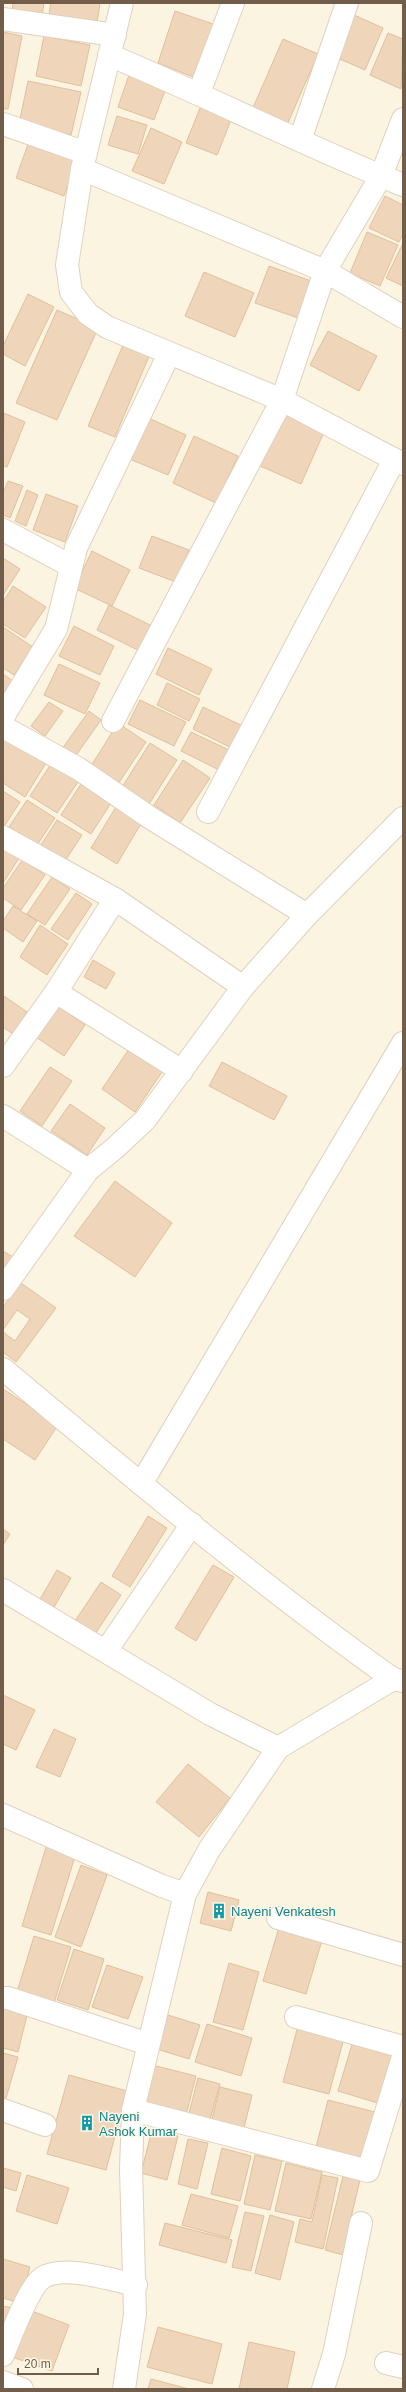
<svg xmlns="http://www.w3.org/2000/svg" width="406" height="2392" viewBox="0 0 406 2392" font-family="Helvetica,sans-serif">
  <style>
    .building { fill: #efd6ba; stroke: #e1bf9b }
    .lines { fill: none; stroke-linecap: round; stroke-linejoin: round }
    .street-casing { stroke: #dfd1be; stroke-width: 24 }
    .secondary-casing { stroke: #e0d0b9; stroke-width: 24 }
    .street { stroke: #fff; stroke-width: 22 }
    .secondary { stroke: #fff; stroke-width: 22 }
    .labels { text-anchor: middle; stroke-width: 3; stroke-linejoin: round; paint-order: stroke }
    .culture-label { font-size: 13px; fill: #0d838f; stroke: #fef8e7; text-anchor: start }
  </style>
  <rect width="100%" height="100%" fill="#fbf4e1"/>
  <g class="building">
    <polygon points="13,3 44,3 42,16 12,12"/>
    <polygon points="51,3 100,3 97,23 49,14"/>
    <polygon points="175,11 216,25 198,79 158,63"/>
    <polygon points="352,14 383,28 365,70 333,56"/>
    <polygon points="3,32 22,36 8,109 3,109"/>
    <polygon points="388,33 403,39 401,89 370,75"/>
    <polygon points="44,36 90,45 81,86 36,76"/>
    <polygon points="283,39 318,54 287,125 252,110"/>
    <polygon points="129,75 166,88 154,120 118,107"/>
    <polygon points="28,81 81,92 71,135 19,124"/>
    <polygon points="200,108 231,120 217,155 186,143"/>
    <polygon points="117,116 147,125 138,154 108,145"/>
    <polygon points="151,128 182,142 164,184 132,171"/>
    <polygon points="31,136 79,154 64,196 16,178"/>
    <polygon points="385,196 403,205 403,234 399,242 369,228"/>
    <polygon points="367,232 398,245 380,286 350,273"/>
    <polygon points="403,243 403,286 386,278"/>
    <polygon points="269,266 314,282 301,319 255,303"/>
    <polygon points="204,272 254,293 235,337 185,316"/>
    <polygon points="28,294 54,307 25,366 3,354 3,346"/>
    <polygon points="57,310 98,328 57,420 16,403"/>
    <polygon points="328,331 377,356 359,391 310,365"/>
    <polygon points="124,343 150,354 115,437 88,426"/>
    <polygon points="4,413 25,422 7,467 3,466"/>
    <polygon points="281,413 324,432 301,484 258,465"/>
    <polygon points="144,416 186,435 168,475 125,457"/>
    <polygon points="194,436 238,456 216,503 173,483"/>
    <polygon points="8,481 23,486 10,518 3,515 3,493"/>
    <polygon points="27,490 38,495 26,526 15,521"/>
    <polygon points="46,494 78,506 65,542 33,530"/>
    <polygon points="152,536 189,550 176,582 139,568"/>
    <polygon points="92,551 130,570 112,606 74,588"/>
    <polygon points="3,558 20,569 3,595"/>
    <polygon points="13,586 46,607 25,638 3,624 3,602"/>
    <polygon points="109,605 152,626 140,651 97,630"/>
    <polygon points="74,626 114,646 100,675 59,656"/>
    <polygon points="3,627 33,647 14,675 3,668"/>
    <polygon points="168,648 212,669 199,695 156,674"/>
    <polygon points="59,664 100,683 85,714 44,695"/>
    <polygon points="3,674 13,681 3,696"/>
    <polygon points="167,683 200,699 189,721 157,705"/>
    <polygon points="140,700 186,722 174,746 128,724"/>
    <polygon points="49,702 63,711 45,736 31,726"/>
    <polygon points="203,707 245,727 234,749 193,729"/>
    <polygon points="89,711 101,720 74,758 62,749"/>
    <polygon points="118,723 146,742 118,784 91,766"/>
    <polygon points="191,732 231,751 221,771 181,751"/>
    <polygon points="3,737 46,763 25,797 3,783"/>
    <polygon points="150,743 177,760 149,804 122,787"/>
    <polygon points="183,760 210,778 180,823 154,805"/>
    <polygon points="51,764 78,782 57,813 30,796"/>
    <polygon points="81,784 111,803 91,834 61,815"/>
    <polygon points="3,791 20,802 3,828"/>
    <polygon points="27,800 55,818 37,845 9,827"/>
    <polygon points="116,807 142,822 117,864 91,848"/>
    <polygon points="57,820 82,835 65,861 41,845"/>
    <polygon points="3,848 19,858 3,883"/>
    <polygon points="23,859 45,875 21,910 3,898 3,888"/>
    <polygon points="52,877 70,889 45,925 27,914"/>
    <polygon points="76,893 92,904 68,940 51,929"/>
    <polygon points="13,906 37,921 23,942 3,928 3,921"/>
    <polygon points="40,925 68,944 47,975 20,957"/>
    <polygon points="93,960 115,973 106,989 84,977"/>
    <polygon points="4,996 27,1012 13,1034 3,1027"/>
    <polygon points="55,1004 85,1025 64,1056 33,1035"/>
    <polygon points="131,1046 164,1069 135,1112 102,1089"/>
    <polygon points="222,1062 287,1096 274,1120 209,1086"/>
    <polygon points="50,1067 72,1081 42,1126 20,1111"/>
    <polygon points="70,1104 105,1128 87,1155 51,1131"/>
    <polygon points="115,1181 172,1223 135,1277 74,1236"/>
    <polygon points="3,1251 13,1257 3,1274"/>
    <polygon points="21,1283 56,1308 16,1362 3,1352 3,1332 15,1341 30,1319 17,1310 3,1330 3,1307"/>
    <polygon points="3,1389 58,1425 35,1460 3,1439"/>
    <polygon points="148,1516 167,1528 130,1587 112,1576"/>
    <polygon points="3,1529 10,1534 3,1545"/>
    <polygon points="213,1565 234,1577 196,1641 175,1628"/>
    <polygon points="57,1570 71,1578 50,1614 36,1606"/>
    <polygon points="101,1582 121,1595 91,1640 71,1627"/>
    <polygon points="3,1695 35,1710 16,1750 3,1744"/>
    <polygon points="54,1729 76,1739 60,1777 36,1767"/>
    <polygon points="188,1764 230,1798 199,1837 156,1802"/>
    <polygon points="47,1844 76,1853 51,1935 22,1926"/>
    <polygon points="81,1865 107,1875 81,1947 55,1937"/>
    <polygon points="208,1892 239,1900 231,1931 200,1923"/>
    <polygon points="280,1924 323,1937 306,1994 263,1981"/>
    <polygon points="34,1936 71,1947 54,2003 17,1992"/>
    <polygon points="74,1949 104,1959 88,2010 57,2000"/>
    <polygon points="229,1963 259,1972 243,2030 213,2022"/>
    <polygon points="107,1965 143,1977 128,2019 92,2007"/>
    <polygon points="3,2004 28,2011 18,2052 3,2048"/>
    <polygon points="168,2015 200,2025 189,2059 157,2049"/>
    <polygon points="207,2024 252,2038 241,2076 195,2062"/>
    <polygon points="298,2026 344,2038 329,2094 283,2082"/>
    <polygon points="353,2041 396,2054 381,2104 338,2091"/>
    <polygon points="3,2053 18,2057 6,2098 3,2098"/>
    <polygon points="152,2065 196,2076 186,2115 142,2104"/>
    <polygon points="69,2075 127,2091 106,2170 47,2154"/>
    <polygon points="198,2078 220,2084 209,2123 188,2117"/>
    <polygon points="220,2087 252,2095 243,2132 211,2123"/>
    <polygon points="328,2100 375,2112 362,2163 315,2151"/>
    <polygon points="152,2130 178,2136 167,2180 141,2173"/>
    <polygon points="188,2139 208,2143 197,2189 178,2184"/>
    <polygon points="222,2148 251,2156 240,2201 211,2194"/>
    <polygon points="255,2155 282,2161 270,2210 244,2204"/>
    <polygon points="286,2163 322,2172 311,2219 275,2211"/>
    <polygon points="3,2168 21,2173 16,2191 3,2187"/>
    <polygon points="27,2175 69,2188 57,2224 16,2211"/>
    <polygon points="322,2175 338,2178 323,2249 295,2242 300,2219 312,2222"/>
    <polygon points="343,2176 360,2180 348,2230 347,2256 325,2250"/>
    <polygon points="191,2194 238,2206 229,2238 182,2225"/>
    <polygon points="245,2212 264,2216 251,2271 232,2267"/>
    <polygon points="270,2215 294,2222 280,2280 255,2273"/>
    <polygon points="165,2223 232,2240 226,2263 159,2245"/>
    <polygon points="3,2259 30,2267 20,2303 3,2298"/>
    <polygon points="3,2306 13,2308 3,2343"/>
    <polygon points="29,2310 69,2325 52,2371 12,2357"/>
    <polygon points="158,2327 222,2344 212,2384 147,2367"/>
    <polygon points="249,2342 295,2352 287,2389 239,2389"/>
    <polygon points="151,2379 189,2389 148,2389"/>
  </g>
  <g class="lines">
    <defs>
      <g id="street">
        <polyline points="122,3 82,169 67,265 71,292 88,314 107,327 282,400 403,464"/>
        <polyline points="3,19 115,35"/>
        <path d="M 109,55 C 208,96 303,145 403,185"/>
        <polyline points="199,93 233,3"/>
        <polyline points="3,124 86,153"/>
        <polyline points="300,140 347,3"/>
        <polyline points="82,169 325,271 403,317"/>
        <polyline points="3,530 71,566"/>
        <polyline points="3,717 56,629 76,548 169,354"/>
        <polyline points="113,721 282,400 325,271 381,176 403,119"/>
        <polyline points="3,727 79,769 149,817 307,915"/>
        <polyline points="208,812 394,460"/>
        <polyline points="3,837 115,899 243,987"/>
        <polyline points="56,992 182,1071"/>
        <polyline points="3,1066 56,992 115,899"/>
        <polyline points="3,1116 88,1170"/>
        <polyline points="3,1289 88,1170 115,1148 145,1120 243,987 307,915 403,818"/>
        <polyline points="141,1484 403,1043"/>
        <polyline points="3,1590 210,1714 278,1748"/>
        <polyline points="106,1651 192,1524"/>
        <polyline points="3,1815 162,1886 185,1894"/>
        <polyline points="278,1918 403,1955"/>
        <polyline points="3,1998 8,1998 148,2044"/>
        <polyline points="296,2017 403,2047"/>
        <polyline points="3,2110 45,2125"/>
        <polyline points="133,2110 368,2171 403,2057"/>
        <path d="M 3,2355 C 10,2338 29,2287 42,2278 C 63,2264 112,2280 136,2285"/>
        <polyline points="386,2363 403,2367"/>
        <polyline points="3,2382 22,2389"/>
        <polyline points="124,2389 135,2314 131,2169 133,2110 185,1894 209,1850 278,1748 393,1679"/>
        <polyline points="323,2389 334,2354 361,2223"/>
      </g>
      <path id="secondary" d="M 3,1369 C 130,1475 258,1583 393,1679 L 403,1681"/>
    </defs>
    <use href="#street" class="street-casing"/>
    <use href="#secondary" class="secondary-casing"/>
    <use href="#street" class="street"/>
    <use href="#secondary" class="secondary"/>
  </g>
  <defs>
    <symbol id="building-bare" viewBox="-9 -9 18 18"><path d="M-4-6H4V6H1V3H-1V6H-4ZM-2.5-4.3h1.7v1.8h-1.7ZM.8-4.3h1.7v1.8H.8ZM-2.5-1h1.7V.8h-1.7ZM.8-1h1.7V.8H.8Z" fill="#0f9aa8" stroke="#fef8e7" stroke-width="2.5" paint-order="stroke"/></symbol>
  </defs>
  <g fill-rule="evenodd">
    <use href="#building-bare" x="208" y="1900" width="22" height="22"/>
    <use href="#building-bare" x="76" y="2112" width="22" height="22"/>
  </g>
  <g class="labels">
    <g class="culture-label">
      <text x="231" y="1916">Nayeni Venkatesh</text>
      <text x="99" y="2121">Nayeni<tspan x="99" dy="15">Ashok Kumar</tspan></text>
    </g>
  </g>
  <rect width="406" height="2392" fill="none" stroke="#715d49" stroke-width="8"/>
  <path d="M18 2368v6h80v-6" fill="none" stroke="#715d49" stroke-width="2"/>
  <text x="24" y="2368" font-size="12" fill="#715d49" stroke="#fef8e7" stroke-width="3" paint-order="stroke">20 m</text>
</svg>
